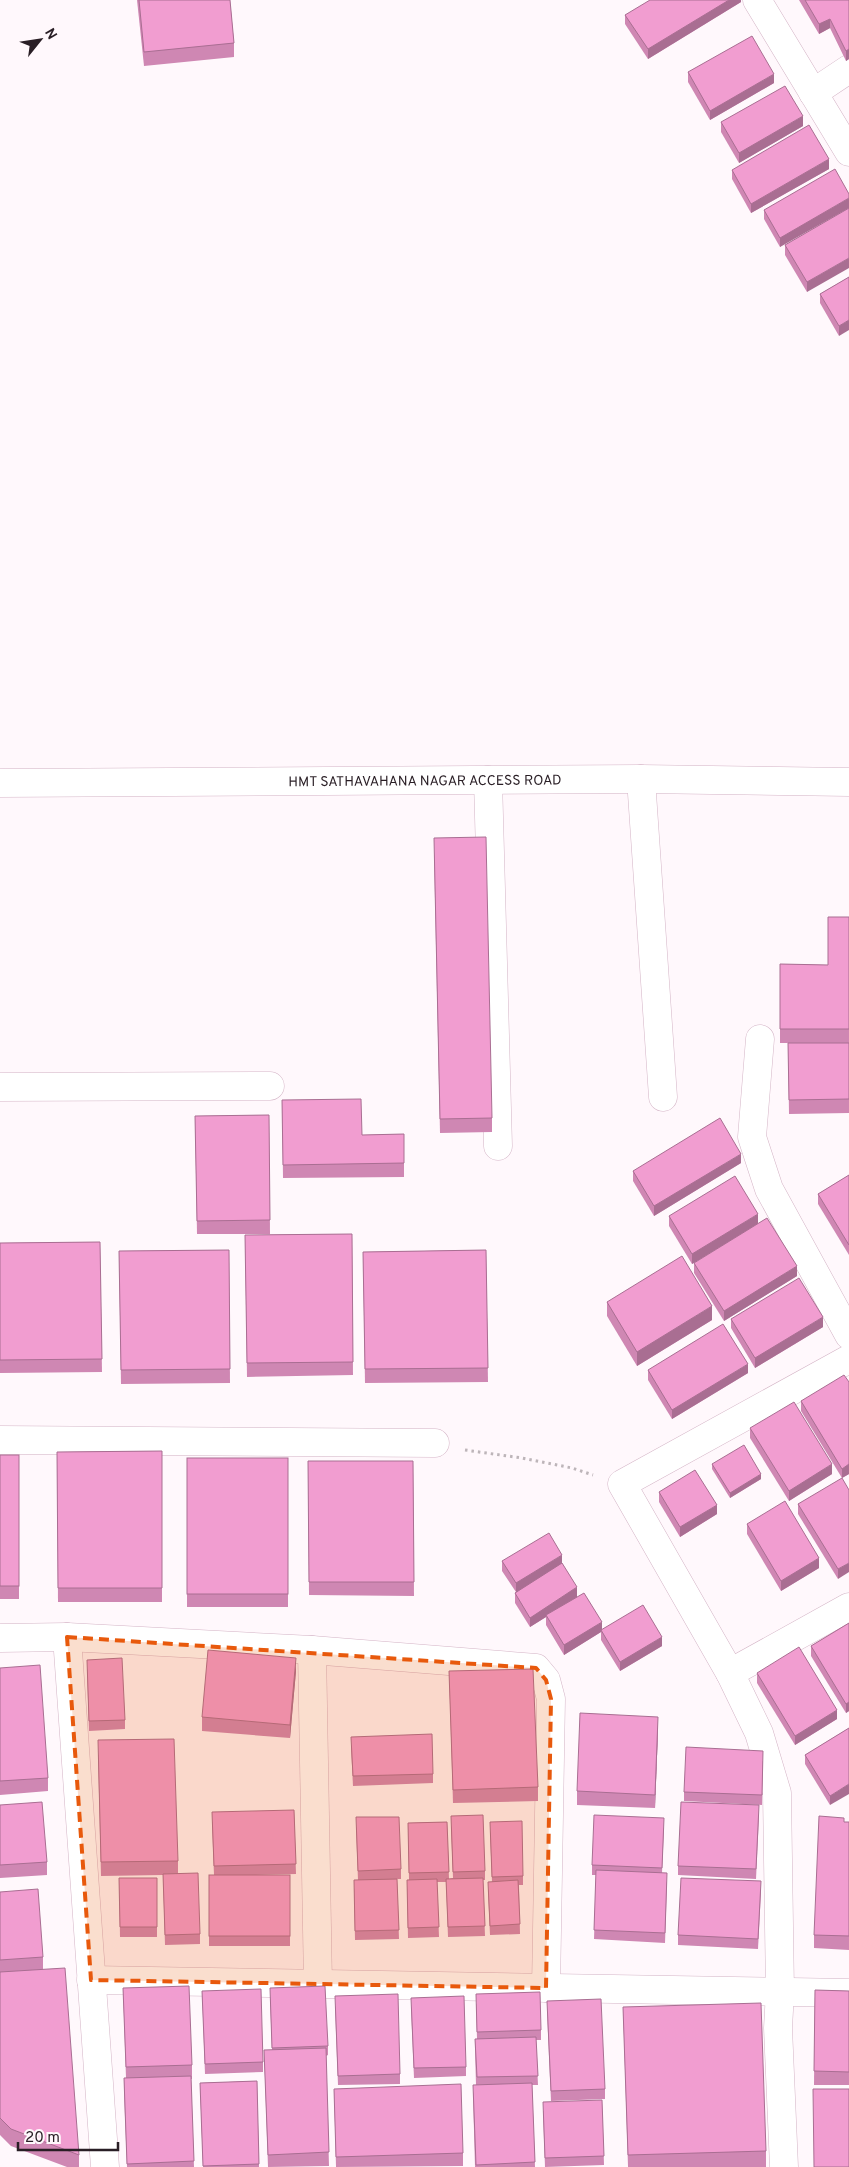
<svg xmlns="http://www.w3.org/2000/svg" width="849" height="2167" viewBox="0 0 849 2167" font-family="Overpass,sans-serif">
  <style>
    .lines { fill: none; stroke-linecap: round; stroke-linejoin: round }
    .minor-casing { stroke: #d4b4c6; stroke-width: 29 }
    .path { stroke: #bdb5b9; stroke-width: 3; stroke-dasharray: 2.5 4; stroke-linecap: butt }
    .minor { stroke: #fff; stroke-width: 28 }
    .wall { fill: #cf87b3 }
    .shaded-wall { fill: #a96e92 }
    .building { fill: #f19dd0; stroke: #a96e92 }
    .marked { fill: #e8590c; fill-opacity: 0.2; stroke: #e8590c; stroke-width: 4; stroke-dasharray: 10 6; stroke-linejoin: round }
    .labels { text-anchor: middle; stroke-width: 4; stroke-linejoin: round; paint-order: stroke }
    .street-label { font-size: 14px; fill: #291e25; stroke: #fff8fc }
  </style>
  <rect width="100%" height="100%" fill="#fff8fc"/>
  <g class="lines">
    <defs>
      <g id="minor">
        <polyline points="757,0 849,152"/>
        <polyline points="813,93 849,69"/>
        <polyline points="641,779 663,1097"/>
        <polyline points="488,780 498,1146"/>
        <path id="s1" d="M 0,783 L 641,779 L 849,782"/>
        <polyline points="760,1039 752,1137 769,1189 849,1335"/>
        <polyline points="0,1087 270,1086"/>
        <polyline points="0,1440 435,1443"/>
        <polyline points="67,1637 105,2167"/>
        <polyline points="0,1638 67,1637 312,1650 536,1668 546,1680 551,1699 546,1988"/>
        <polyline points="312,1650 318,1984"/>
        <polyline points="730,1673 849,1607"/>
        <polyline points="91,1980 849,1993"/>
        <polyline points="784,2167 778,2028 780,1992 777,1793 759,1733 730,1673 622,1484 849,1359"/>
      </g>
    </defs>
    <use href="#minor" class="minor-casing"/>
    <polyline class="path" points="465,1450 522,1458 572,1468 593,1475"/>
    <use href="#minor" class="minor"/>
  </g>
  <g class="wall">
    <polygon points="137,0 230,0 234,43 234,57 144,66"/>
    <polygon points="741,0 741,2 648,59 625,24 625,15"/>
    <polygon points="799,0 849,0 849,59 846,61 830,28 819,34"/>
    <polygon points="688,72 774,83 710,120 688,82"/>
    <polygon points="721,122 803,126 739,163 721,132"/>
    <polygon points="829,169 751,213 732,179 732,170"/>
    <polygon points="849,194 780,247 764,219 764,210"/>
    <polygon points="849,208 807,292 785,255 785,245"/>
    <polygon points="849,277 839,336 820,303 820,294"/>
    <polygon points="434,852 492,1118 492,1132 440,1133"/>
    <polygon points="849,917 849,1113 789,1114 788,1043 833,1043 780,1043 780,964 828,965"/>
    <polygon points="282,1100 362,1135 404,1134 404,1177 283,1178"/>
    <polygon points="269,1115 270,1234 197,1234 195,1116"/>
    <polygon points="741,1163 654,1216 633,1181 633,1171"/>
    <polygon points="849,1175 849,1255 818,1204 818,1194"/>
    <polygon points="669,1216 758,1224 692,1264 669,1226"/>
    <polygon points="352,1234 353,1375 247,1377 245,1235"/>
    <polygon points="100,1242 102,1372 0,1373 0,1243"/>
    <polygon points="229,1250 230,1383 121,1384 119,1251"/>
    <polygon points="486,1250 488,1382 365,1383 363,1252"/>
    <polygon points="694,1263 797,1276 724,1321 694,1273"/>
    <polygon points="607,1302 712,1320 637,1366 607,1316"/>
    <polygon points="731,1319 823,1327 755,1368 731,1328"/>
    <polygon points="648,1370 748,1373 672,1419 648,1380"/>
    <polygon points="849,1382 849,1474 842,1478 801,1411 801,1401"/>
    <polygon points="750,1428 832,1474 789,1501 750,1438"/>
    <polygon points="162,1451 162,1602 58,1602 57,1452"/>
    <rect x="0" y="1455" width="19" height="144"/>
    <rect x="187" y="1458" width="101" height="149"/>
    <polygon points="308,1461 413,1461 414,1596 309,1595"/>
    <polygon points="712,1464 761,1479 730,1498 712,1469"/>
    <polygon points="849,1490 838,1579 798,1514 798,1504"/>
    <polygon points="659,1492 717,1514 680,1537 659,1502"/>
    <polygon points="747,1524 819,1568 781,1591 747,1534"/>
    <polygon points="502,1561 562,1563 577,1597 602,1630 662,1646 620,1671 601,1640 601,1632 564,1655 546,1625 546,1617 530,1627 515,1603 515,1593 516,1592 502,1571"/>
    <polygon points="849,1623 849,1711 846,1713 811,1656 811,1646"/>
    <polygon points="0,1668 48,1778 48,1791 0,1795"/>
    <polygon points="87,1669 125,1720 125,1729 89,1731"/>
    <polygon points="296,1671 290,1738 202,1731 202,1717"/>
    <polygon points="449,1671 538,1787 538,1801 453,1803"/>
    <polygon points="757,1673 837,1719 795,1745 757,1683"/>
    <polygon points="849,1728 830,1805 805,1764 805,1755"/>
    <polygon points="658,1731 655,1808 577,1805 577,1791"/>
    <polygon points="351,1747 433,1774 433,1783 353,1786"/>
    <polygon points="98,1754 178,1861 178,1874 200,1934 200,1944 165,1945 163,1875 101,1876"/>
    <polygon points="763,1761 762,1805 684,1801 684,1792"/>
    <polygon points="0,1805 47,1862 47,1875 0,1878"/>
    <polygon points="294,1810 296,1874 256,1875 290,1875 290,1946 209,1946 209,1875 214,1875 212,1822"/>
    <polygon points="759,1815 756,1879 678,1875 678,1866"/>
    <polygon points="447,1822 449,1879 453,1878 451,1826 485,1871 485,1880 483,1880 485,1936 448,1937 446,1882 437,1882 439,1937 408,1938 407,1889 409,1880 408,1823"/>
    <polygon points="844,1822 849,1822 849,1950 814,1948 814,1935"/>
    <polygon points="356,1827 401,1869 401,1879 397,1879 399,1939 355,1940 354,1890 358,1880"/>
    <polygon points="664,1828 662,1873 667,1883 665,1943 594,1939 596,1875 592,1875 592,1865"/>
    <polygon points="490,1832 523,1876 523,1885 519,1885 520,1934 490,1935 488,1891 492,1882"/>
    <polygon points="119,1878 157,1878 157,1937 120,1937"/>
    <polygon points="761,1891 758,1949 678,1945 678,1935"/>
    <polygon points="0,1892 43,1957 43,1969 79,2155 79,2167 67,2167 11,2146 0,2135"/>
    <polygon points="123,1988 192,2065 192,2079 191,2079 194,2167 127,2167 124,2092 124,2078 126,2078"/>
    <polygon points="815,1990 849,1991 849,2085 814,2085"/>
    <polygon points="202,1991 263,2062 263,2072 205,2074"/>
    <polygon points="270,1998 328,2046 328,2055 326,2056 329,2166 268,2167 264,2050 272,2050"/>
    <polygon points="476,2004 541,2030 541,2040 536,2040 538,2085 532,2085 535,2167 475,2167 473,2094 476,2085 475,2049 475,2039 477,2039"/>
    <polygon points="335,2006 400,2074 400,2084 338,2085"/>
    <polygon points="411,2007 466,2067 466,2076 414,2078"/>
    <polygon points="623,2007 766,2151 766,2167 628,2167"/>
    <polygon points="547,2011 605,2089 605,2099 551,2101"/>
    <polygon points="257,2081 259,2167 203,2167 200,2083"/>
    <polygon points="334,2089 463,2153 463,2166 336,2167"/>
    <polygon points="602,2100 604,2165 545,2167 543,2111"/>
  </g>
  <g class="shaded-wall">
    <polygon points="729,0 741,0 741,2 648,59 648,49"/>
    <polygon points="830,19 830,28 819,34 819,24"/>
    <polygon points="849,49 849,59 846,61 846,51"/>
    <polygon points="774,74 774,83 710,120 710,111"/>
    <polygon points="803,116 803,126 739,163 739,153"/>
    <polygon points="829,159 829,169 751,213 751,204"/>
    <polygon points="849,198 849,208 780,247 780,238"/>
    <polygon points="849,258 849,268 807,292 807,282"/>
    <polygon points="849,320 849,330 839,336 839,326"/>
    <polygon points="741,1154 741,1163 654,1216 654,1206"/>
    <polygon points="758,1214 758,1224 692,1264 692,1254"/>
    <polygon points="797,1266 797,1276 724,1321 724,1311"/>
    <polygon points="712,1306 712,1320 637,1366 637,1352"/>
    <polygon points="823,1317 823,1327 755,1368 755,1358"/>
    <polygon points="748,1364 748,1373 672,1419 672,1410"/>
    <polygon points="832,1464 832,1474 789,1501 789,1491"/>
    <polygon points="849,1464 849,1474 842,1478 842,1469"/>
    <polygon points="761,1474 761,1479 730,1498 730,1493"/>
    <polygon points="717,1505 717,1514 680,1537 680,1527"/>
    <polygon points="562,1555 562,1565 516,1593 516,1583"/>
    <polygon points="819,1558 819,1568 781,1591 781,1581"/>
    <polygon points="849,1563 849,1572 838,1579 838,1569"/>
    <polygon points="577,1587 577,1597 546,1615 546,1617 530,1627 530,1618"/>
    <polygon points="602,1622 602,1632 601,1630 601,1632 564,1655 564,1645"/>
    <polygon points="662,1637 662,1646 620,1671 620,1662"/>
    <polygon points="296,1658 296,1671 290,1738 290,1725"/>
    <polygon points="849,1702 849,1711 846,1713 846,1704"/>
    <polygon points="837,1710 837,1719 795,1745 795,1736"/>
    <polygon points="658,1717 658,1731 655,1808 655,1795"/>
    <polygon points="849,1784 849,1794 830,1805 830,1796"/>
  </g>
  <g class="building">
    <polygon points="139,0 230,0 234,43 144,52"/>
    <polygon points="650,0 729,0 648,49 625,15"/>
    <polygon points="805,0 849,0 849,49 846,51 830,19 819,24"/>
    <polygon points="752,36 774,74 710,111 688,72"/>
    <polygon points="785,86 803,116 739,153 721,122"/>
    <polygon points="809,125 829,159 751,204 732,170"/>
    <polygon points="835,169 849,194 849,198 780,238 764,210"/>
    <polygon points="849,208 849,258 807,282 785,245"/>
    <polygon points="849,277 849,320 839,326 820,294"/>
    <polygon points="486,837 492,1118 440,1119 434,838"/>
    <polygon points="828,917 849,917 849,1029 780,1029 780,964 828,965"/>
    <polygon points="788,1043 849,1043 849,1099 789,1100"/>
    <polygon points="361,1099 362,1135 404,1134 404,1163 283,1165 282,1100"/>
    <polygon points="269,1115 270,1220 197,1221 195,1116"/>
    <polygon points="720,1118 741,1154 654,1206 633,1171"/>
    <polygon points="849,1175 849,1245 818,1194"/>
    <polygon points="735,1176 758,1214 692,1254 669,1216"/>
    <polygon points="767,1218 797,1266 724,1311 694,1263"/>
    <polygon points="352,1234 353,1362 247,1363 245,1235"/>
    <polygon points="100,1242 102,1359 0,1360 0,1243"/>
    <polygon points="229,1250 230,1369 121,1370 119,1251"/>
    <polygon points="486,1250 488,1368 365,1369 363,1252"/>
    <polygon points="682,1256 712,1306 637,1352 607,1302"/>
    <polygon points="799,1278 823,1317 755,1358 731,1319"/>
    <polygon points="723,1324 748,1364 672,1410 648,1370"/>
    <polygon points="844,1375 849,1382 849,1464 842,1469 801,1401"/>
    <polygon points="794,1402 832,1464 789,1491 750,1428"/>
    <polygon points="744,1445 761,1474 730,1493 712,1464"/>
    <polygon points="162,1451 162,1588 58,1588 57,1452"/>
    <rect x="0" y="1455" width="19" height="131"/>
    <rect x="187" y="1458" width="101" height="136"/>
    <polygon points="308,1461 413,1461 414,1582 309,1582"/>
    <polygon points="695,1470 717,1505 680,1527 659,1492"/>
    <polygon points="842,1478 849,1490 849,1563 838,1569 798,1504"/>
    <polygon points="785,1501 819,1558 781,1581 747,1524"/>
    <polygon points="549,1533 562,1555 516,1583 502,1561"/>
    <polygon points="562,1563 577,1587 530,1618 515,1593"/>
    <polygon points="584,1593 602,1622 564,1645 546,1615"/>
    <polygon points="643,1605 662,1637 620,1662 601,1630"/>
    <polygon points="849,1623 849,1702 846,1704 811,1646"/>
    <polygon points="799,1647 837,1710 795,1736 757,1673"/>
    <polygon points="208,1650 296,1658 290,1725 202,1717"/>
    <polygon points="122,1658 125,1720 89,1721 87,1660"/>
    <polygon points="40,1665 48,1778 0,1781 0,1668"/>
    <polygon points="533,1669 538,1787 453,1790 449,1671"/>
    <polygon points="580,1713 658,1717 655,1795 577,1791"/>
    <polygon points="849,1728 849,1784 830,1796 805,1755"/>
    <polygon points="432,1734 433,1774 353,1776 351,1737"/>
    <polygon points="174,1739 178,1861 101,1862 98,1740"/>
    <polygon points="686,1747 763,1751 762,1795 684,1792"/>
    <polygon points="42,1802 47,1862 0,1865 0,1805"/>
    <polygon points="681,1802 759,1805 756,1869 678,1866"/>
    <polygon points="294,1810 296,1864 214,1866 212,1812"/>
    <polygon points="483,1815 485,1871 453,1872 451,1816"/>
    <polygon points="594,1815 664,1818 662,1868 592,1865"/>
    <polygon points="819,1816 844,1818 844,1822 849,1822 849,1936 814,1935"/>
    <polygon points="356,1817 399,1817 401,1869 358,1871"/>
    <polygon points="522,1821 523,1876 492,1877 490,1822"/>
    <polygon points="447,1822 449,1872 409,1873 408,1823"/>
    <polygon points="596,1870 667,1873 665,1933 594,1930"/>
    <polygon points="198,1873 200,1934 165,1935 163,1874"/>
    <rect x="209" y="1875" width="81" height="61"/>
    <polygon points="119,1878 157,1878 157,1927 120,1927"/>
    <polygon points="483,1878 485,1926 448,1927 446,1879"/>
    <polygon points="681,1878 761,1881 758,1939 678,1935"/>
    <polygon points="397,1879 399,1930 355,1931 354,1880"/>
    <polygon points="437,1879 439,1927 408,1928 407,1880"/>
    <polygon points="518,1880 520,1924 490,1926 488,1882"/>
    <polygon points="38,1889 43,1957 0,1960 0,1892"/>
    <polygon points="65,1968 79,2155 11,2129 0,2118 0,1972"/>
    <polygon points="189,1986 192,2065 126,2067 123,1988"/>
    <polygon points="325,1986 328,2046 272,2048 270,1988"/>
    <polygon points="261,1989 263,2062 205,2064 202,1991"/>
    <polygon points="815,1990 849,1991 849,2072 814,2071"/>
    <polygon points="540,1992 541,2030 477,2032 476,1994"/>
    <polygon points="398,1994 400,2074 338,2076 335,1996"/>
    <polygon points="464,1996 466,2067 414,2068 411,1998"/>
    <polygon points="601,1999 605,2089 551,2091 547,2001"/>
    <polygon points="761,2003 766,2151 628,2155 623,2007"/>
    <polygon points="536,2037 538,2076 477,2077 475,2039"/>
    <polygon points="326,2048 329,2152 268,2155 264,2050"/>
    <polygon points="191,2076 194,2161 127,2164 124,2078"/>
    <polygon points="257,2081 259,2164 203,2166 200,2083"/>
    <polygon points="532,2083 535,2162 476,2165 473,2085"/>
    <polygon points="461,2084 463,2153 336,2157 334,2089"/>
    <polygon points="813,2089 849,2089 849,2167 814,2167"/>
    <polygon points="602,2100 604,2156 545,2158 543,2102"/>
  </g>
  <path class="marked" d="M 67,1637 L 536,1668 L 546,1680 L 551,1699 L 546,1988 L 91,1980 Z"/>
  <g class="labels">
    <g class="street-label">
      <text dy="5" stroke="none"><textPath href="#s1" startOffset="425">HMT SATHAVAHANA NAGAR ACCESS ROAD</textPath></text>
    </g>
  </g>
  <g transform="translate(40 40) rotate(60)" stroke="#fff8fc" stroke-width="4" paint-order="stroke">
  <path d="M0-4L9 19L0 12L-9 19Z" fill="#291e25"/>
  <text y="-8" font-size="14" font-weight="bold" text-anchor="middle" fill="#291e25">N</text>
  </g>
  <path d="M18 2142v8h100v-8" fill="none" stroke="#291e25" stroke-width="2.5"/>
  <text x="25" y="2142" font-size="15" fill="#291e25" stroke="#fff8fc" stroke-width="4" paint-order="stroke">20 m</text>
</svg>
